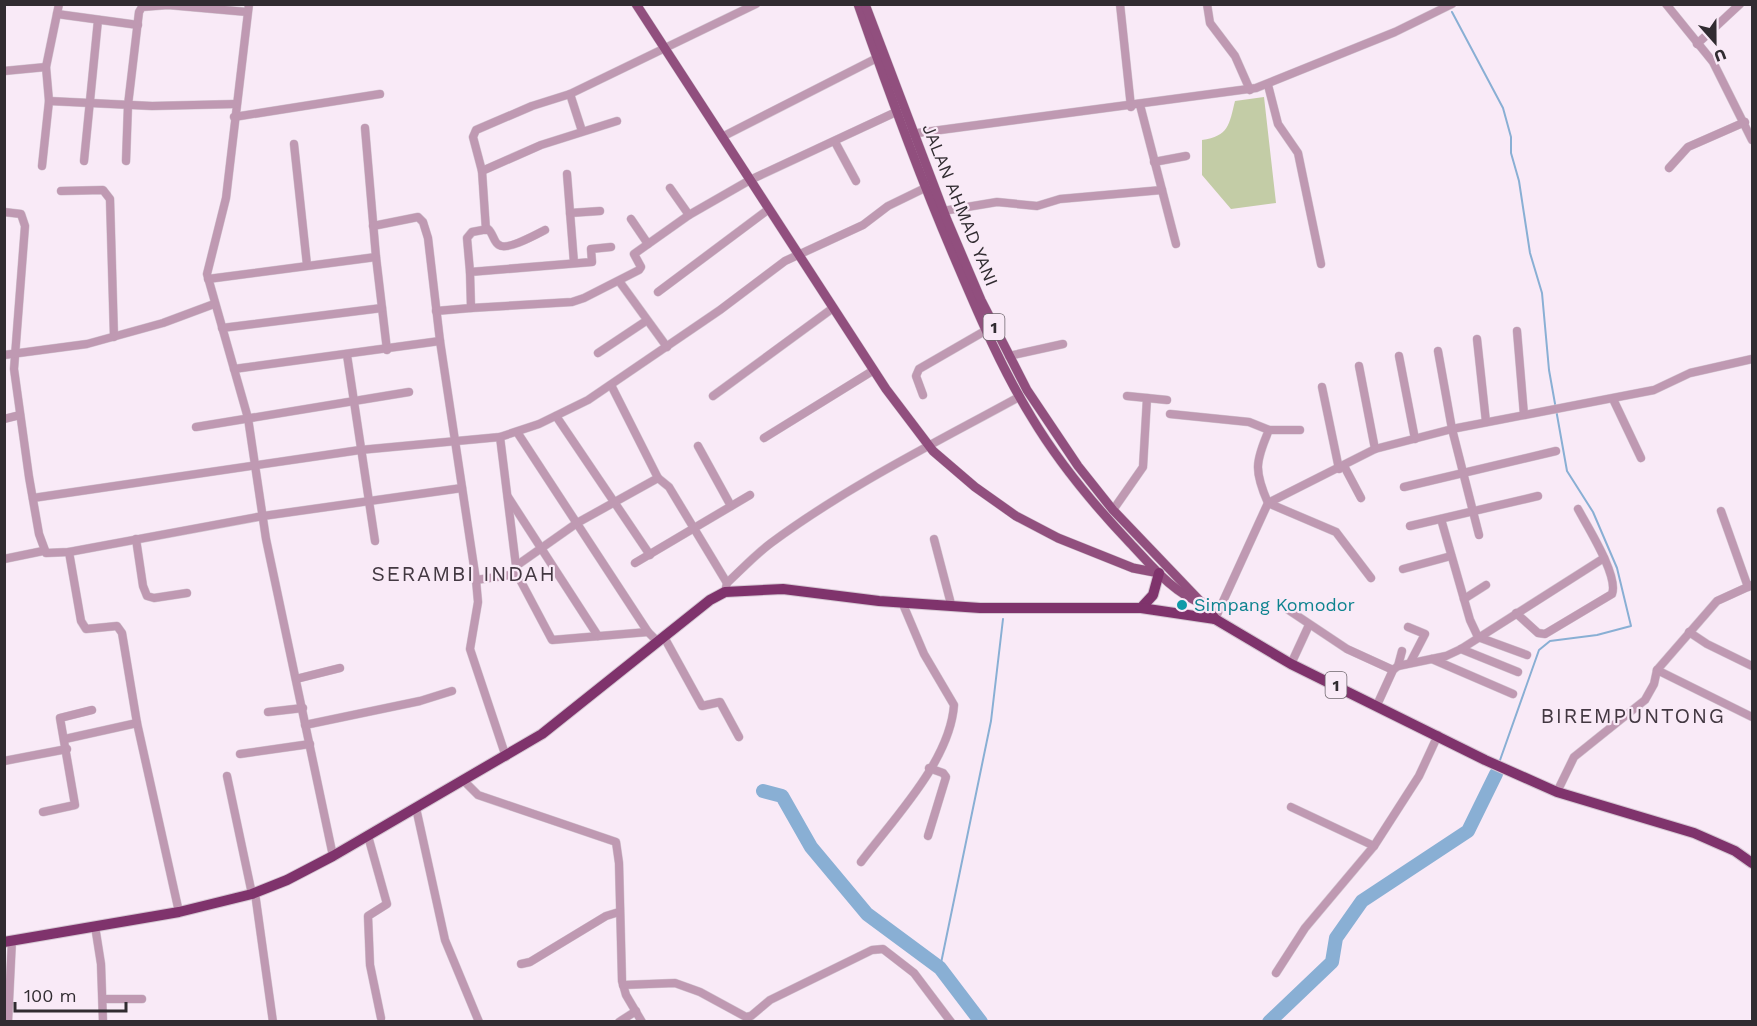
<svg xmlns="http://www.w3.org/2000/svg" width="1757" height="1026" viewBox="0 0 1757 1026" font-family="'Work Sans',sans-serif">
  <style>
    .green { fill: #c3cca6 }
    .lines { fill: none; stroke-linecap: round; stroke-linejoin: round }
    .stream { stroke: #89afd4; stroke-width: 2 }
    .river { stroke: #89afd4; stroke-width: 14 }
    .minor-casing { stroke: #d5c8d3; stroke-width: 9 }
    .major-casing { stroke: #d5c8d3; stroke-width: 10 }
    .highway-casing { stroke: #d5c8d3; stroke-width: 12 }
    .minor { stroke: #bf99b2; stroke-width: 8 }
    .major { stroke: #914f7e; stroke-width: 9 }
    .highway { stroke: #7f336c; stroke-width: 10 }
    .culture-dot { fill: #0f9aa8; stroke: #f9eaf7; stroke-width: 2 }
    .labels { text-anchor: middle; stroke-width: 4.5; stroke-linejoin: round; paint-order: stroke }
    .shield { fill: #f9eaf7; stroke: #6d656c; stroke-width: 1.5 }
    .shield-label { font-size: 16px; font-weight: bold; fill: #312c31 }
    .street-label { font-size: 18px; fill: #312c31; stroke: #f9eaf7 }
    .culture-label { font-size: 18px; fill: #0d838f; stroke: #f9eaf7; text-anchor: start }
    .quarter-label { font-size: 21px; letter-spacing: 1.5px; fill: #433842; stroke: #f9eaf7 }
  </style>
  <rect width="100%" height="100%" fill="#f9eaf7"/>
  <path class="green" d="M 1264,97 L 1276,203 L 1231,209 L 1202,175 L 1202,140 C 1229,136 1229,125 1235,101 Z"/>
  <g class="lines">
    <g class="stream">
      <polyline points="1452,12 1503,108 1511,137 1511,153 1519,181 1530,253 1542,293 1549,370 1567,471 1593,512 1617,568 1631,626 1597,635 1550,641 1539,650 1499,763"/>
      <polyline points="940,968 991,721 1003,619"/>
    </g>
    <g class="river">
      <polyline points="763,791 782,796 811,847 867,914 940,968 981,1022"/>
      <polyline points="1269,1022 1332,962 1336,938 1362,901 1468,831 1496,774"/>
    </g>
    <defs>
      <g id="minor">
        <polyline points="249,4 226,198 207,274 248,418 266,539 333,856"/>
        <polyline points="1120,4 1131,107"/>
        <polyline points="1207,4 1210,23 1235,56 1250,90"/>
        <polyline points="1666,4 1713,62 1752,140"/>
        <polyline points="57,14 138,25"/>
        <polyline points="1697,44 1740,4"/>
        <polyline points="4,71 46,67"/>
        <polyline points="1268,85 1278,124 1298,153 1321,264"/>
        <polyline points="570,94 582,131"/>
        <polyline points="49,101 152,106 236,104"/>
        <polyline points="1140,105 1176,244"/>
        <polyline points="234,117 380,94"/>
        <polyline points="365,128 376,257 387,350"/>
        <polyline points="910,134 1256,88 1395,32 1452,4"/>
        <polyline points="722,137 877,58"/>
        <polyline points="835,142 856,181"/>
        <polyline points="294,144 307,265"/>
        <polyline points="84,161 98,20"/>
        <polyline points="126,161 128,105 139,12 142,7 168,5 247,12"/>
        <polyline points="1154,162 1186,156"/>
        <polyline points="42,166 49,101 46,67 59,4"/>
        <polyline points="1669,168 1688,147 1745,122"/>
        <polyline points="482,171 541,145 617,121"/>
        <polyline points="567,174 574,263"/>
        <polyline points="670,188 689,215"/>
        <polyline points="61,191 103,190 110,199 114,337"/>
        <polyline points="943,211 997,202 1037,206 1060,199 1162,190"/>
        <polyline points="4,212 21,214 25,226 14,369 29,477 39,534 46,553 69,552 263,516 462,488"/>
        <polyline points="570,213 600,211"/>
        <polyline points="631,219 648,244"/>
        <polyline points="373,226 418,217 423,222 428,238 440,341 476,580 478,602 470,649 506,757"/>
        <polyline points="486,230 482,171 473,137 476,130 532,106 570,94 756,4"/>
        <polyline points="611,247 591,249 592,262 470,272 471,308 572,302 584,298 639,270 641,267 634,254 689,215 750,180 896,112"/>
        <path d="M 470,272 L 467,238 L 472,232 L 488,229 C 493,233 494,243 499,245 C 507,251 537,234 545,230"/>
        <polyline points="208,279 376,257"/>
        <polyline points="619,281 667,347"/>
        <polyline points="658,292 769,209"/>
        <polyline points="436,311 471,308"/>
        <polyline points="222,328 382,308"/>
        <polyline points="1517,331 1524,415"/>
        <polyline points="1477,339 1486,422"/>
        <polyline points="1438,351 1452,429 1479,535"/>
        <polyline points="598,353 646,321"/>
        <polyline points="4,355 87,344 163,323 214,304"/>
        <polyline points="347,355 375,541"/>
        <polyline points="1009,356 1063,344"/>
        <polyline points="1399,356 1415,439"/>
        <polyline points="1359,366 1375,449"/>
        <polyline points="234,369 440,341"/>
        <polyline points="611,385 658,478"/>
        <polyline points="1322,387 1339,469"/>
        <polyline points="923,395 916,376 919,369 990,328"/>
        <polyline points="713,396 833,308"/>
        <polyline points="1127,396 1167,400"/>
        <polyline points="1613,399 1641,458"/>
        <polyline points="1170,414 1249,422 1269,430 1300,430"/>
        <polyline points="556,416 650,555"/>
        <polyline points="4,419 20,415"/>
        <polyline points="196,427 409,392"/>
        <path d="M 1269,430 C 1255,462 1254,471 1268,503 L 1336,532 L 1371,578"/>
        <polyline points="517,432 648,632 658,642"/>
        <polyline points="500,437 517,574 552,640 648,632"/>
        <polyline points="764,438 874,370"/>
        <polyline points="698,446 731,506"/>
        <polyline points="1344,466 1361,498"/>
        <polyline points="1404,487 1556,451"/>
        <polyline points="508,497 598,636"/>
        <polyline points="33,498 360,450 500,437 539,424 588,400 720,310 785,261 863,225 888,206 925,188"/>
        <polyline points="1113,510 1143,467 1147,398"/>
        <polyline points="1721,511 1748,587"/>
        <polyline points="1441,519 1470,620 1478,637 1527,655"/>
        <polyline points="1410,526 1538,496"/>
        <polyline points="136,539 143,586 147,596 154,598 187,593"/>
        <polyline points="934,539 951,604"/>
        <polyline points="69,552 81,621 86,629 117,626 122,633 137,723 179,912"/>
        <polyline points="4,559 43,551"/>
        <polyline points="635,563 750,495"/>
        <polyline points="516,566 577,523 658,478 669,487 727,583"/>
        <polyline points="1403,569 1451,556"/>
        <polyline points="476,580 517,574"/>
        <path d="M 725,592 L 727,583 C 741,570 755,555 771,543 C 848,486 935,443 1019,397"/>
        <polyline points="1464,599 1486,585"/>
        <polyline points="1287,609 1347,649 1393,670"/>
        <path d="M 1516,613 L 1538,633 L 1545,634 L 1612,594 C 1619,576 1587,526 1578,509"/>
        <polyline points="1215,619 1268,503 1375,449 1452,429 1654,390 1690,373 1752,359"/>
        <polyline points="1408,627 1425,634 1411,661"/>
        <polyline points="1689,632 1707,644 1752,666"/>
        <polyline points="664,637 702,706 720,702 739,737"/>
        <polyline points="1461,649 1518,672"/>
        <polyline points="1432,659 1513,694"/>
        <polyline points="1291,664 1309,625"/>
        <polyline points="1398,666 1402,651"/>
        <polyline points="1657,670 1752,717"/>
        <polyline points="296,679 340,668"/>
        <polyline points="1377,705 1393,670 1398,666 1446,656 1461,649 1604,558"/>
        <polyline points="268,712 303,708"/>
        <polyline points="305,725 420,701 452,691"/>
        <polyline points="65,739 137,723"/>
        <polyline points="240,754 310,744"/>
        <polyline points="4,761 67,749"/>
        <polyline points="227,776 252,894"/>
        <polyline points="464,781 478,795 616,842 619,863 622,981 626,995 642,1022"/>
        <polyline points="1557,792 1574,757 1645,700 1654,684 1657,670 1717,601 1752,585"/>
        <polyline points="1291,807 1374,846"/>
        <polyline points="416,808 445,940 479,1022"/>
        <polyline points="43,812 75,805 60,718 92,710"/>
        <polyline points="368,836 387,904 368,916 370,965 381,1018"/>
        <polyline points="928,836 946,777 943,773 929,768"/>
        <path d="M 861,862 C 894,818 950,761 954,705 L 924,654 L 902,602"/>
        <polyline points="255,893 273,1022"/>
        <polyline points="95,926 101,964 103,1022"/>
        <polyline points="521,964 530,962 606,916 619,912"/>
        <polyline points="1276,973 1305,928 1374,846 1419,776 1438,735"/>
        <polyline points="623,985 675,983 700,992 746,1017 751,1016 770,1000 872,950 883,949 914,973 951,1022"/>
        <polyline points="103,999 142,999"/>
        <polyline points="8,1022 12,940"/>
        <polyline points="619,1022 636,1011"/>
      </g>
      <g id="major">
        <polyline points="636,4 886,389 933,451 975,487 1016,516 1058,538 1133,568 1159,573"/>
        <path d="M 858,4 C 888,90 919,175 955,259 C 978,313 1001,368 1032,418 C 1059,463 1094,505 1130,543 C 1150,564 1174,594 1202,603"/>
        <polyline points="865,4 947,220 981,300 1027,390 1078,466 1113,510 1202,603"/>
      </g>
      <g id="highway">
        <polyline points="1202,603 1215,619 1291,664 1485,760 1557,792 1694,833 1735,851 1752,863"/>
        <polyline points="1141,608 1153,595 1159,573"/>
        <polyline points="4,942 179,912 252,894 287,880 333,856 542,734 710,600 725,592 783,589 879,601 980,608 1141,608 1215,619"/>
      </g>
    </defs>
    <use href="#minor" class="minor-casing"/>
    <use href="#major" class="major-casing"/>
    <use href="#highway" class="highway-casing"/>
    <use href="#minor" class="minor"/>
    <use href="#major" class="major"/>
    <use href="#highway" class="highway"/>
  </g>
  <circle class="culture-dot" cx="1182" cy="605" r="6"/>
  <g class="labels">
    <g class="shield">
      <rect x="983.5" y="314" width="21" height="26" rx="4.5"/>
      <rect x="1325.5" y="672" width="21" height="26" rx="4.5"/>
    </g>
    <g class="shield-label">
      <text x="994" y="333">1</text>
      <text x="1336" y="691">1</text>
    </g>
    <g class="street-label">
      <text transform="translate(960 205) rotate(68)" y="6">JALAN AHMAD YANI</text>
    </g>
    <g class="culture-label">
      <text x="1194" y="611">Simpang Komodor</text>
    </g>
    <g class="quarter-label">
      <text x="464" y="581">SERAMBI INDAH</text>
      <text x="1633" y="723">BIREMPUNTONG</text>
    </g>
  </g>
  <rect width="1757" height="1026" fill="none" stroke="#312c31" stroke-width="12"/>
  <g transform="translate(1715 42) rotate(159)" stroke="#f9eaf7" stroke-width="4.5" paint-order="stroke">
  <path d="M0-4.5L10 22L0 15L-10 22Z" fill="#312c31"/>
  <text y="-9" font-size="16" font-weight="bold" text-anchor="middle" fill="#312c31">U</text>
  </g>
  <path d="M15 1002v9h111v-9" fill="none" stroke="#312c31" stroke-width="3"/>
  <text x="24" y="1002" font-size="18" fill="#312c31" stroke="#f9eaf7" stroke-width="4.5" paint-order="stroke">100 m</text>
</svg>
